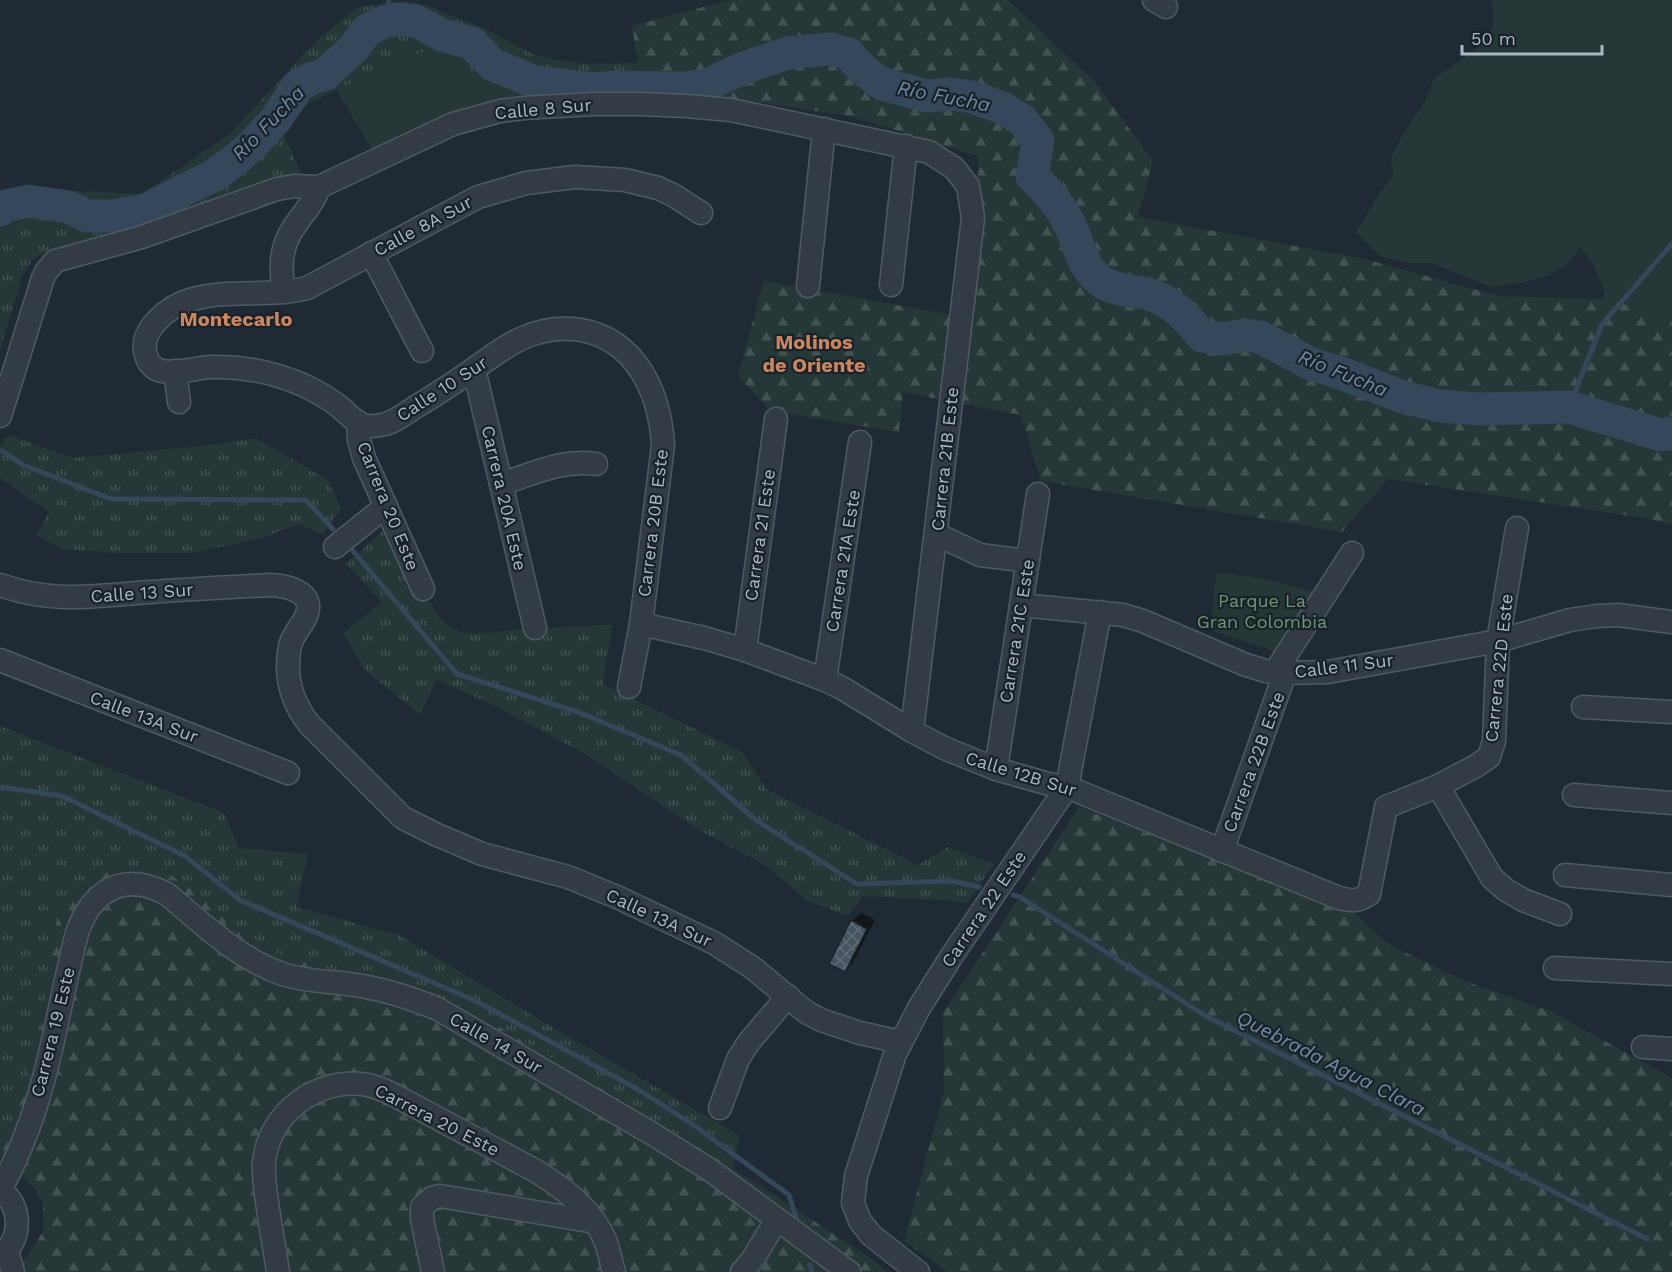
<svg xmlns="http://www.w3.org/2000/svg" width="1672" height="1272" viewBox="0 0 1672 1272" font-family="'Work Sans',sans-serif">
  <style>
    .grass { fill: url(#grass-tufts) }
    .forest { fill: url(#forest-firs) }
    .green { fill: #253837 }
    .shadow { fill: #0007 }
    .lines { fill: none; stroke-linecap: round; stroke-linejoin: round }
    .stream { stroke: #35475a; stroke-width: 5 }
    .river { stroke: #35475a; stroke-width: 33 }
    .building { fill: url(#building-cross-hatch); stroke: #1b232b; stroke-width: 1.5 }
    .minor-casing { stroke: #515a63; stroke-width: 25 }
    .minor { stroke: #333c45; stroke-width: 22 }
    .labels { text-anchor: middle; stroke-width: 4.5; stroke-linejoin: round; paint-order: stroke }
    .street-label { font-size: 18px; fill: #adb7c2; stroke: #192129 }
    .park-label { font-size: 18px; fill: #6f9674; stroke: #192129 }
    .water-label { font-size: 20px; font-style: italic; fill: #708aa4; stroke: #192129 }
    .neighbourhood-label { font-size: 20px; font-weight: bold; fill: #cb855f; stroke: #192129 }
  </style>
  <defs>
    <pattern id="grass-tufts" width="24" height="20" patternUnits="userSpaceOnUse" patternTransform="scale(1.5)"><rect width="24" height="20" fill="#253837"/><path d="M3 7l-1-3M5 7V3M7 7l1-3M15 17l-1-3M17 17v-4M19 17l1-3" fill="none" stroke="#425352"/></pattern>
    <pattern id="forest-firs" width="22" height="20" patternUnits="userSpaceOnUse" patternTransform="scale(1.5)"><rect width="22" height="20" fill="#253837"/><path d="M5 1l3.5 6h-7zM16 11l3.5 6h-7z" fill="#425352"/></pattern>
    <pattern id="building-cross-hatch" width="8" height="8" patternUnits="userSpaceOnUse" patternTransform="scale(1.5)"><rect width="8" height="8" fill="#485560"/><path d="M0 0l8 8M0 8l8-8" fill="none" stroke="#606b75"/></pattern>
  </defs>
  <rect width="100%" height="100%" fill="#202a34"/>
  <g class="grass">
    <polygon points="399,1 425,5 488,30 535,55 580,64 637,63 640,77 727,98 528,95 473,72 434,47 336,90 307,105 283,133 303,177 145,225 51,249 32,260 22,276 0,350 0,195 2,193 53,190 142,194 230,134 318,39 357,8"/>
    <polygon points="9,435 72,458 213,445 256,438 328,480 341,509 323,534 298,524 262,538 192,553 118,553 62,549 36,535 49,512 22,494 0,477 0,445"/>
    <polygon points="393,522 423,589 439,617 449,626 461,632 474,634 535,628 612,625 603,684 742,752 766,789 918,865 948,847 994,864 967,903 945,900 863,896 847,916 806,900 765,865 701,831 587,755 495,706 437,680 420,714 366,671 343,633 382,602 346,564"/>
    <polygon points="0,726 224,813 239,848 308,854 296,907 399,935 554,1028 739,1135 734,1169 495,1024 404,980 322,968 276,953 237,929 205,898 162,869 122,867 107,870 57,918 38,1043 3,1144 0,1147"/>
  </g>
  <g class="forest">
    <polygon points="729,0 1008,0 1095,82 1153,161 1138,217 1365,259 1498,296 1602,299 1672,203 1672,525 1650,519 1388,479 1342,532 1041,481 1021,415 903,392 899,432 771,411 738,376 764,281 975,319 978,156 850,116 727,98 640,77 632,26"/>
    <polygon points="1079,807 1356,914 1388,944 1467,982 1550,1011 1672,1078 1672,1272 948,1272 904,1241 944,1091 943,1013"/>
    <polygon points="122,867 162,869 205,898 237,929 276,953 322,968 404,980 495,1024 734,1169 863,1253 888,1272 5,1272 27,1257 44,1230 43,1204 34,1187 13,1170 0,1168 0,1147 3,1144 38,1043 57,918 76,889 107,870"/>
  </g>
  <g class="green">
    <path d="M 1490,0 L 1672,0 L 1672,320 C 1648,318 1626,305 1605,294 L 1595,268 L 1581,247 L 1566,265 L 1548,276 L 1521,283 L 1491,287 L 1432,263 L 1406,263 L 1380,256 L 1356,232 L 1378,196 L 1393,175 L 1391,157 L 1406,129 L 1424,103 L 1434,79 L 1476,49 L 1491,34 L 1494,11 Z"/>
    <polygon points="434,47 473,72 528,95 444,118 373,151 336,90"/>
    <polygon points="1216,573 1264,578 1314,592 1276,652 1211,630"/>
  </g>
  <polygon class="shadow" points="861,913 875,920 853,962 845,970 852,921"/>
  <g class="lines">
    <g class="stream">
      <polyline points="384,22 389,0"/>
      <polyline points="1569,407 1602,324 1672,244"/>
      <polyline points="2,451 23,465 111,499 306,500 333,529"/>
      <polyline points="353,551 457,674 578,712 681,755 757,821 857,884 952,881 979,887"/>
      <polyline points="0,787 62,796 185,856 240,900 476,1001 639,1090 695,1126 789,1195 798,1224"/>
      <polyline points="1013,895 1020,897 1204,1015 1647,1239"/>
      <polyline points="810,1265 812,1272"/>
    </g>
    <path class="river" d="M 0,210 L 5,206 L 28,201 L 69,207 L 87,216 L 113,216 L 145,210 L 164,201 L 182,191 L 213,176 L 239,157 L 254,143 L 276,119 L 298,86 L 310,79 L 324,75 L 353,49 L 367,30 L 384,22 L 398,19 L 416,21 L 444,36 L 472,43 L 493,65 L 514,73 L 531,81 L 594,89 L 617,87 L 684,88 L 707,85 L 741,69 L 788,53 L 830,49 L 849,54 L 861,68 L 882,84 L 927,96 L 951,94 L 972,97 L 1003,108 L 1022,120 L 1038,141 L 1032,176 C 1047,190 1060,205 1069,223 C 1079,243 1081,265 1099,280 C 1113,291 1132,290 1148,294 C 1172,301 1187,317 1202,336 L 1223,339 L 1245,335 L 1260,337 L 1311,364 L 1338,372 L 1403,397 L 1440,406 L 1478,409 L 1569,407 L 1661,435 L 1672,433"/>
  </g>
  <polygon class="building" points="851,920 867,929 845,972 829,964"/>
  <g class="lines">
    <defs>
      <g id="minor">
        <polyline points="1154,0 1166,7"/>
        <polyline points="371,253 422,351"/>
        <polyline points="891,285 906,146"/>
        <polyline points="808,286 824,129"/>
        <path d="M 284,292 C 280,268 280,247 294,227 C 303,213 314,203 319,187"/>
        <polyline points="474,369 535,628"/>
        <polyline points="175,371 179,402"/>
        <polyline points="0,416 43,278 46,272 55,261 142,237 277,189 294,186 319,187 453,124 500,111 524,108 594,104 640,104 686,106 731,110 929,152 954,168 968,186 973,218 912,731"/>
        <polyline points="358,422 359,440 364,458 423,589"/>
        <path d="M 501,484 C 532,474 563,459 596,464"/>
        <polyline points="936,534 980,555 1028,561"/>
        <polyline points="335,547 386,506"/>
        <path d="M 0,585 C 54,604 95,596 150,592 C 190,589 230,587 270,585 C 291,586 320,594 303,622 C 298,630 292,637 290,646 C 284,676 291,701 309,724 L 403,818 L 435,834 L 482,854 L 568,877 L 617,897 L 714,943 L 753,968 L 806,1012 L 821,1020 L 860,1033 L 901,1042"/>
        <polyline points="1021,605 1123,615 1143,621 1246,665 1266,671 1285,673 1328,672 1498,641 1570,620 1597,616 1618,615 1672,622"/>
        <path d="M 641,624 L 704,638 L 745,650 L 825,680 L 842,688 L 912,731 L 944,748 L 996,769 L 1049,784 L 1067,787 L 1339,898 C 1353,901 1357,902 1369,894 L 1386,807 L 1438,786 L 1476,766 L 1489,757 L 1494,741 L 1498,641 L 1517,528"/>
        <polyline points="745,650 776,419"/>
        <polyline points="0,660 288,773"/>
        <polyline points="1275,672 1352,553"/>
        <polyline points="825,680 860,442"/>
        <path d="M 629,687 L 641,624 L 663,445 C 660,394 637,340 581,330 C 536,323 507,345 474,369 C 455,382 436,395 417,406 C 406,413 394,423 381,425 C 375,426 368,427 363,425 C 355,422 348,414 341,408 C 330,399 316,391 303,385 C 273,372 242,366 210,367 C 195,368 170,376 156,369 C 151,366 147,360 146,355 C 138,330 169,306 190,300 C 228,288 269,298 307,288 L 478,197 L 526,183 L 575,177 L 625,180 L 658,188 L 673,195 L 701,213"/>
        <polyline points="1583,707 1672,712"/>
        <polyline points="996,769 1038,494"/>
        <polyline points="1438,786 1492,878 1506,890 1523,900 1560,914"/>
        <polyline points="1574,795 1672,803"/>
        <polyline points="1222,851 1285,673"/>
        <polyline points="1565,875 1672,885"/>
        <polyline points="1555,968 1672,974"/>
        <polyline points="1643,1047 1672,1049"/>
        <polyline points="720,1108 738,1059 749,1042 788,996"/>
        <path d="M 0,1189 C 22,1207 23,1238 0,1257"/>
        <path d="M 1,1189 C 21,1151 36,1111 46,1070 C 54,1039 60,1007 67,976 C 73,952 75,927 90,907 C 111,879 139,879 167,894 C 203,924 238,959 283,974 C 306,982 331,981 355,985 C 384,989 411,998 438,1009 L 651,1133 L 710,1170 L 849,1272"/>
        <polyline points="7,1251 13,1272"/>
        <path d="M 278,1272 C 275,1251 271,1230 268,1209 C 266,1194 263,1179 264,1163 C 268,1112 319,1076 368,1085 C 377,1087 386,1091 394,1095 L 536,1171 C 563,1188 593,1210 605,1240 C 609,1250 611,1262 614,1272"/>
        <polyline points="433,1272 422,1219 422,1207 432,1198 440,1196 595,1222"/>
        <polyline points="742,1272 753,1259 777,1219"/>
        <polyline points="918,1272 871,1235 860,1221 853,1203 856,1176 895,1054 919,1008 951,957 1067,787 1100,612"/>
      </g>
    </defs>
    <use href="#minor" class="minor-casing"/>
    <use href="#minor" class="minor"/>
  </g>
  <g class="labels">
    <g class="street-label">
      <text transform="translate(543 109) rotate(-5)" y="6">Calle 8 Sur</text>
      <text transform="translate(423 226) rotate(-28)" y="6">Calle 8A Sur</text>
      <text transform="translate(442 389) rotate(-33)" y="6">Calle 10 Sur</text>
      <text transform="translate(945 459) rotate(-84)" y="6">Carrera 21B Este</text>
      <text transform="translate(504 498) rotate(77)" y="6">Carrera 20A Este</text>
      <text transform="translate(388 506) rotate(68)" y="6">Carrera 20 Este</text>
      <text transform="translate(653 523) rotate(-83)" y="6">Carrera 20B Este</text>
      <text transform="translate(760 535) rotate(-82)" y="6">Carrera 21 Este</text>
      <text transform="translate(843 561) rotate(-81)" y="6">Carrera 21A Este</text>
      <text transform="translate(142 593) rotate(-4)" y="6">Calle 13 Sur</text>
      <text transform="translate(1017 631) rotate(-81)" y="6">Carrera 21C Este</text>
      <text transform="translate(1344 666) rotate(-7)" y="6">Calle 11 Sur</text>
      <text transform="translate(1499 668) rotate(-84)" y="6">Carrera 22D Este</text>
      <text transform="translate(144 717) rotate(21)" y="6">Calle 13A Sur</text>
      <text transform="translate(1254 762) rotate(-70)" y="6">Carrera 22B Este</text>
      <text transform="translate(1021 774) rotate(17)" y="6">Calle 12B Sur</text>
      <text transform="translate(984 909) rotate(-56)" y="6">Carrera 22 Este</text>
      <text transform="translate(659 918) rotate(25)" y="6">Calle 13A Sur</text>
      <text transform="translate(53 1032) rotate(-76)" y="6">Carrera 19 Este</text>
      <text transform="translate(496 1043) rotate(30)" y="6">Calle 14 Sur</text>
      <text transform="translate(437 1120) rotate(27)" y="6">Carrera 20 Este</text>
    </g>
    <g class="park-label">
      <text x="1262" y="607">Parque La<tspan x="1262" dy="21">Gran Colombia</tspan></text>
    </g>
    <g class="water-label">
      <text transform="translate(944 96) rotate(11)" y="7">Río Fucha</text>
      <text transform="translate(268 123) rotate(-46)" y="7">Río Fucha</text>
      <text transform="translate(1343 373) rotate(22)" y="7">Río Fucha</text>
      <text transform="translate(1331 1063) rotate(27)" y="7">Quebrada Agua Clara</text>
    </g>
    <g class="neighbourhood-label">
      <text x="236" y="326">Montecarlo</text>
      <text x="814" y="349">Molinos<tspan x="814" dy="23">de Oriente</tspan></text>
    </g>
  </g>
  <path d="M1462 45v9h140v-9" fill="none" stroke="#adb7c2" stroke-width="3"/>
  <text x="1471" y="45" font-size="18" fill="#adb7c2" stroke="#192129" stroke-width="4.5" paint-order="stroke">50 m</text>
</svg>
